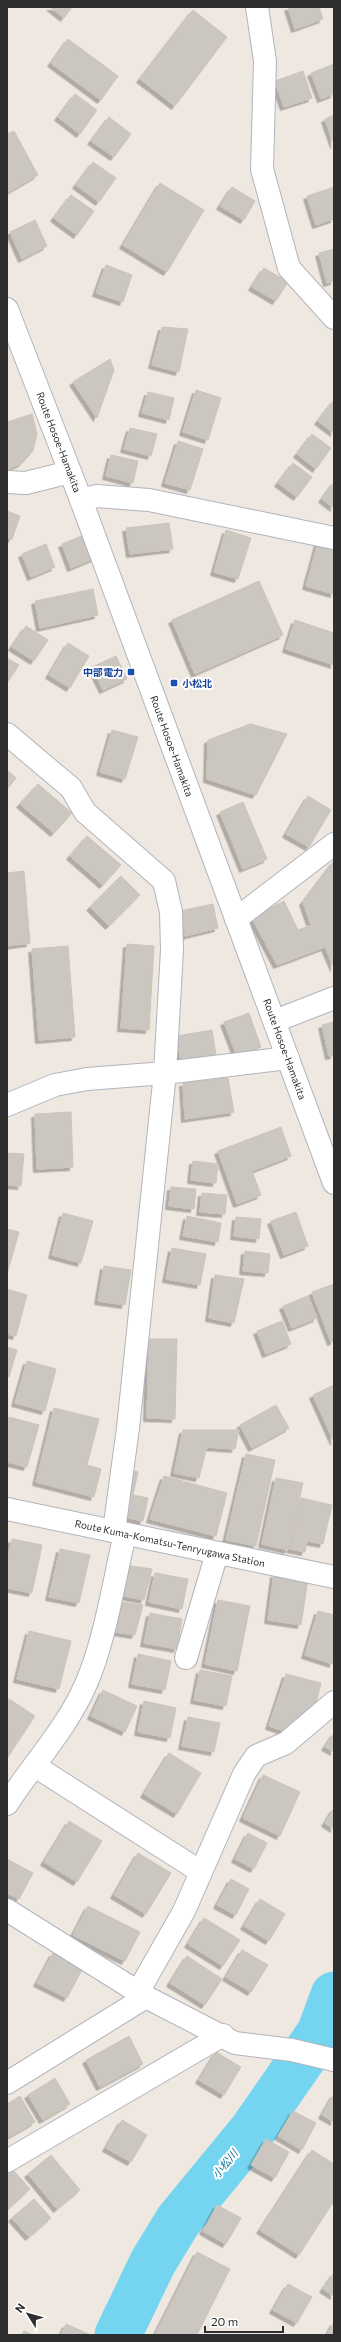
<svg xmlns="http://www.w3.org/2000/svg" width="341" height="2342" viewBox="0 0 341 2342" font-family="Commissioner,'Noto Sans JP',sans-serif">
  <style>
    .lines { fill: none; stroke-linecap: round; stroke-linejoin: round }
    .river { stroke: #75d5f0; stroke-width: 47 }
    .building { fill: #cbc6bf; stroke: #cbc4ba; filter: url(#shadow) }
    .street-casing { stroke: #b1b4be; stroke-width: 24 }
    .secondary-casing { stroke: #b1b4be; stroke-width: 24 }
    .street { stroke: #fff; stroke-width: 22 }
    .secondary { stroke: #fff; stroke-width: 22 }
    .transit-dot { fill: #1a4fb4; stroke: #fff; stroke-width: 1.5 }
    .labels { text-anchor: middle; stroke-width: 4; stroke-linejoin: round; paint-order: stroke }
    .street-label { font-size: 10px; fill: #2e2e2e; stroke: #fff }
    .transit-label { font-size: 10px; font-weight: bold; fill: #164399; stroke: #fff; text-anchor: end }
    .water-label { font-size: 11px; font-style: italic; fill: #0d76a2; stroke: #fff }
  </style>
  <defs>
    <filter id="shadow"><feDropShadow dx="-3.5" dy="3.5" stdDeviation="0" flood-color="#0004"/></filter>
  </defs>
  <rect width="100%" height="100%" fill="#efe8e1"/>
  <g class="lines">
    <polyline class="river" points="118,2335 153,2262 178,2221 252,2131 320,2033 334,1995"/>
  </g>
  <g class="building">
    <polygon points="50,7 72,7 64,18"/>
    <polygon points="288,7 319,7 323,19 295,29"/>
    <polygon points="193,10 227,37 175,106 140,79"/>
    <polygon points="68,39 118,76 101,100 51,63"/>
    <polygon points="334,64 334,94 321,99 311,73"/>
    <polygon points="303,71 312,98 284,107 275,81"/>
    <polygon points="75,94 97,110 80,134 58,117"/>
    <polygon points="334,115 334,145 325,119"/>
    <polygon points="109,117 131,134 114,157 91,141"/>
    <polygon points="14,131 38,175 7,193 7,134"/>
    <polygon points="93,162 116,178 99,202 76,185"/>
    <polygon points="160,183 204,210 167,272 123,245"/>
    <polygon points="232,187 255,201 244,220 220,206"/>
    <polygon points="334,187 334,219 316,225 307,196"/>
    <polygon points="71,195 94,211 77,235 54,218"/>
    <polygon points="35,220 47,246 22,259 10,232"/>
    <polygon points="334,249 334,281 327,283 319,253"/>
    <polygon points="106,265 132,275 123,302 96,293"/>
    <polygon points="264,268 288,282 276,301 252,287"/>
    <polygon points="162,327 188,329 179,372 152,365"/>
    <polygon points="110,359 114,370 97,418 73,382"/>
    <polygon points="196,390 221,398 208,440 183,432"/>
    <polygon points="148,392 174,398 169,420 142,413"/>
    <polygon points="334,400 334,433 318,421"/>
    <polygon points="32,414 37,434 33,451 22,463 7,470 7,422"/>
    <polygon points="130,428 157,434 151,456 124,449"/>
    <polygon points="312,434 331,448 316,469 297,454"/>
    <polygon points="178,441 203,449 190,490 165,483"/>
    <polygon points="111,455 138,461 133,483 106,476"/>
    <polygon points="293,463 312,477 297,497 278,483"/>
    <polygon points="334,482 334,508 322,499"/>
    <polygon points="7,511 20,516 12,539 7,538"/>
    <polygon points="169,523 173,549 130,554 126,528"/>
    <polygon points="226,530 251,538 238,579 214,572"/>
    <polygon points="86,534 95,558 71,568 62,544"/>
    <polygon points="318,542 334,546 334,594 306,586"/>
    <polygon points="46,544 55,567 31,577 22,554"/>
    <polygon points="259,581 283,635 195,674 172,620"/>
    <polygon points="93,589 98,615 40,628 35,601"/>
    <polygon points="295,620 334,633 334,665 286,649"/>
    <polygon points="26,626 48,640 34,661 12,647"/>
    <polygon points="68,643 89,656 70,688 49,675"/>
    <polygon points="116,656 127,679 103,690 92,667"/>
    <polygon points="7,658 19,665 7,683"/>
    <polygon points="250,724 287,734 256,795 207,779 208,740"/>
    <polygon points="112,730 138,737 125,779 100,772"/>
    <polygon points="7,770 16,778 7,789"/>
    <polygon points="38,784 72,813 54,833 20,804"/>
    <polygon points="308,796 331,810 309,847 286,834"/>
    <polygon points="243,802 267,859 243,869 220,812"/>
    <polygon points="87,836 121,865 103,885 70,856"/>
    <polygon points="334,861 334,968 325,947 277,965 252,918 284,901 298,930 311,925 303,902"/>
    <polygon points="24,871 30,943 7,946 7,873"/>
    <polygon points="121,876 140,895 109,926 90,907"/>
    <polygon points="213,904 218,928 185,936 180,911"/>
    <polygon points="127,944 154,946 149,1030 121,1028"/>
    <polygon points="68,946 75,1037 39,1040 32,949"/>
    <polygon points="249,1013 261,1047 237,1056 224,1022"/>
    <polygon points="334,1022 334,1055 329,1056 322,1025"/>
    <polygon points="212,1030 216,1055 181,1061 176,1036"/>
    <polygon points="228,1078 234,1112 185,1119 183,1083"/>
    <polygon points="71,1112 73,1167 37,1169 35,1114"/>
    <polygon points="281,1127 291,1156 252,1171 261,1195 237,1204 218,1151"/>
    <polygon points="7,1153 24,1154 21,1186 7,1185"/>
    <polygon points="193,1161 218,1164 216,1183 191,1180"/>
    <polygon points="171,1187 196,1189 194,1209 169,1206"/>
    <polygon points="202,1193 227,1195 225,1214 200,1212"/>
    <polygon points="296,1212 308,1246 284,1255 271,1221"/>
    <polygon points="63,1213 93,1221 81,1263 52,1255"/>
    <polygon points="187,1216 221,1223 218,1242 183,1236"/>
    <polygon points="236,1217 261,1219 259,1239 234,1236"/>
    <polygon points="7,1229 19,1232 7,1274"/>
    <polygon points="172,1248 206,1254 200,1285 166,1279"/>
    <polygon points="245,1251 270,1254 268,1273 243,1271"/>
    <polygon points="104,1266 131,1270 125,1305 98,1301"/>
    <polygon points="215,1275 244,1279 234,1323 209,1318"/>
    <polygon points="334,1284 334,1341 331,1342 312,1292"/>
    <polygon points="7,1289 27,1295 16,1336 7,1334"/>
    <polygon points="308,1296 317,1318 292,1328 283,1306"/>
    <polygon points="282,1321 291,1344 266,1354 257,1331"/>
    <polygon points="149,1339 177,1339 175,1419 147,1418"/>
    <polygon points="7,1347 17,1350 9,1377 7,1376"/>
    <polygon points="27,1361 56,1369 45,1411 15,1403"/>
    <polygon points="334,1385 334,1442 313,1395"/>
    <polygon points="276,1405 289,1428 252,1448 240,1425"/>
    <polygon points="54,1408 99,1419 87,1465 101,1469 94,1497 36,1482"/>
    <polygon points="9,1417 39,1425 27,1467 7,1462 7,1425"/>
    <polygon points="183,1430 239,1430 235,1449 207,1447 199,1478 174,1473"/>
    <polygon points="246,1454 275,1460 256,1546 226,1540"/>
    <polygon points="127,1470 138,1472 133,1495 148,1498 143,1521 124,1517"/>
    <polygon points="164,1476 227,1493 216,1536 150,1519"/>
    <polygon points="276,1478 303,1483 288,1550 262,1544"/>
    <polygon points="301,1498 332,1505 323,1544 307,1541 305,1552 290,1549"/>
    <polygon points="12,1539 42,1545 32,1593 7,1588 7,1561"/>
    <polygon points="60,1549 90,1555 79,1603 49,1597"/>
    <polygon points="125,1565 152,1569 144,1600 119,1595"/>
    <polygon points="155,1573 188,1579 182,1609 149,1602"/>
    <polygon points="274,1574 308,1579 301,1625 268,1620"/>
    <polygon points="218,1600 250,1606 237,1671 205,1664"/>
    <polygon points="116,1601 143,1605 135,1635 110,1631"/>
    <polygon points="318,1611 334,1615 333,1664 305,1655"/>
    <polygon points="150,1613 182,1619 177,1649 144,1643"/>
    <polygon points="29,1631 71,1641 59,1689 17,1679"/>
    <polygon points="138,1654 171,1661 165,1690 132,1684"/>
    <polygon points="200,1670 232,1676 226,1706 194,1700"/>
    <polygon points="286,1674 321,1683 316,1704 284,1731 269,1726"/>
    <polygon points="103,1690 137,1706 125,1732 91,1716"/>
    <polygon points="9,1699 35,1716 8,1757 7,1703"/>
    <polygon points="144,1701 176,1708 170,1738 138,1732"/>
    <polygon points="188,1717 220,1723 214,1752 182,1746"/>
    <polygon points="334,1733 334,1752 325,1747"/>
    <polygon points="169,1753 201,1773 177,1814 144,1794"/>
    <polygon points="263,1775 300,1792 280,1836 243,1818"/>
    <polygon points="334,1808 334,1829 325,1823"/>
    <polygon points="69,1821 102,1841 77,1882 44,1862"/>
    <polygon points="248,1833 267,1843 254,1869 235,1859"/>
    <polygon points="138,1853 171,1873 146,1914 114,1895"/>
    <polygon points="7,1859 33,1873 19,1899 7,1893"/>
    <polygon points="231,1879 249,1889 236,1915 217,1905"/>
    <polygon points="260,1899 285,1914 269,1941 244,1926"/>
    <polygon points="88,1906 140,1932 125,1961 73,1935"/>
    <polygon points="204,1918 240,1940 223,1966 188,1944"/>
    <polygon points="242,1950 268,1965 251,1992 226,1977"/>
    <polygon points="53,1953 83,1968 67,1998 37,1983"/>
    <polygon points="187,1956 222,1979 205,2005 170,1983"/>
    <polygon points="129,2036 143,2064 100,2087 86,2060"/>
    <polygon points="216,2052 241,2067 224,2095 199,2080"/>
    <polygon points="55,2078 70,2104 43,2120 28,2095"/>
    <polygon points="334,2094 334,2122 322,2115"/>
    <polygon points="20,2096 35,2122 7,2138 7,2104"/>
    <polygon points="293,2111 316,2123 302,2150 278,2136"/>
    <polygon points="122,2120 147,2135 131,2162 106,2148"/>
    <polygon points="266,2139 289,2152 275,2178 251,2165"/>
    <polygon points="312,2150 334,2164 334,2201 299,2255 260,2230"/>
    <polygon points="51,2155 80,2190 57,2209 28,2174"/>
    <polygon points="13,2170 30,2189 9,2208 7,2175"/>
    <polygon points="34,2199 51,2218 29,2237 12,2218"/>
    <polygon points="217,2205 241,2218 226,2244 203,2231"/>
    <polygon points="197,2252 230,2269 197,2335 155,2335"/>
    <polygon points="334,2273 334,2296 323,2289"/>
    <polygon points="288,2284 312,2297 297,2323 273,2310"/>
    <polygon points="334,2322 334,2335 327,2335"/>
    <polygon points="66,2324 89,2334 89,2335 61,2335"/>
    <polygon points="24,2331 33,2335 22,2335"/>
  </g>
  <g class="lines">
    <defs>
      <g id="street">
        <polyline points="257,7 265,61 262,169 289,268 334,318"/>
        <polyline points="7,482 26,483 70,472"/>
        <polyline points="81,500 97,496 149,500 334,538"/>
        <polyline points="7,734 71,788 85,812 164,881 171,912 172,950 165,1073"/>
        <polyline points="236,919 334,844"/>
        <polyline points="275,1021 334,998"/>
        <polyline points="114,1531 128,1428 165,1073 288,1058"/>
        <polyline points="186,1658 217,1553"/>
        <polyline points="35,1766 201,1872"/>
        <path d="M 7,1804 C 33,1764 67,1728 86,1684 C 105,1641 114,1580 125,1534"/>
        <polyline points="7,1910 146,1997 235,2043 292,2050 334,2060"/>
        <polyline points="138,1992 184,1911 244,1774 256,1756 286,1743 334,1702"/>
        <polyline points="7,2083 146,1997"/>
        <polyline points="7,2161 223,2035"/>
      </g>
      <g id="secondary">
        <polyline points="7,309 81,500 334,1183"/>
        <polyline points="7,1105 55,1085 87,1079 165,1073"/>
        <polyline points="7,1509 334,1577"/>
      </g>
    </defs>
    <use href="#street" class="street-casing"/>
    <use href="#secondary" class="secondary-casing"/>
    <use href="#street" class="street"/>
    <use href="#secondary" class="secondary"/>
  </g>
  <g class="transit-dot">
    <rect x="127" y="668" width="8" height="8" rx="2"/>
    <rect x="170" y="679" width="8" height="8" rx="2"/>
  </g>
  <g class="labels">
    <g class="street-label">
      <text transform="translate(59 442) rotate(69)" y="4">Route Hosoe-Hamakita</text>
      <text transform="translate(172 746) rotate(70)" y="4">Route Hosoe-Hamakita</text>
      <text transform="translate(285 1049) rotate(70)" y="4">Route Hosoe-Hamakita</text>
      <text transform="translate(170 1543) rotate(12)" y="4">Route Kuma-Komatsu-Tenryugawa Station</text>
    </g>
    <g class="transit-label">
      <text x="123" y="676">中部電力</text>
      <text x="182" y="687" text-anchor="start">小松北</text>
    </g>
    <g class="water-label">
      <text transform="translate(225 2164) rotate(-50)" y="4">小松川</text>
    </g>
  </g>
  <rect width="341" height="2342" fill="none" stroke="#2e2e2e" stroke-width="16"/>
  <g transform="translate(28 2314) rotate(307)" stroke="#ffffff" stroke-width="3" paint-order="stroke">
  <path d="M0-3L7 15L0 10L-7 15Z" fill="#2e2e2e"/>
  <text y="-6" font-size="11" font-weight="bold" text-anchor="middle" fill="#2e2e2e">N</text>
  </g>
  <path d="M205 2326v6h78v-6" fill="none" stroke="#2e2e2e" stroke-width="2"/>
  <text x="211" y="2326" font-size="12" fill="#2e2e2e" stroke="#ffffff" stroke-width="3" paint-order="stroke">20 m</text>
</svg>
